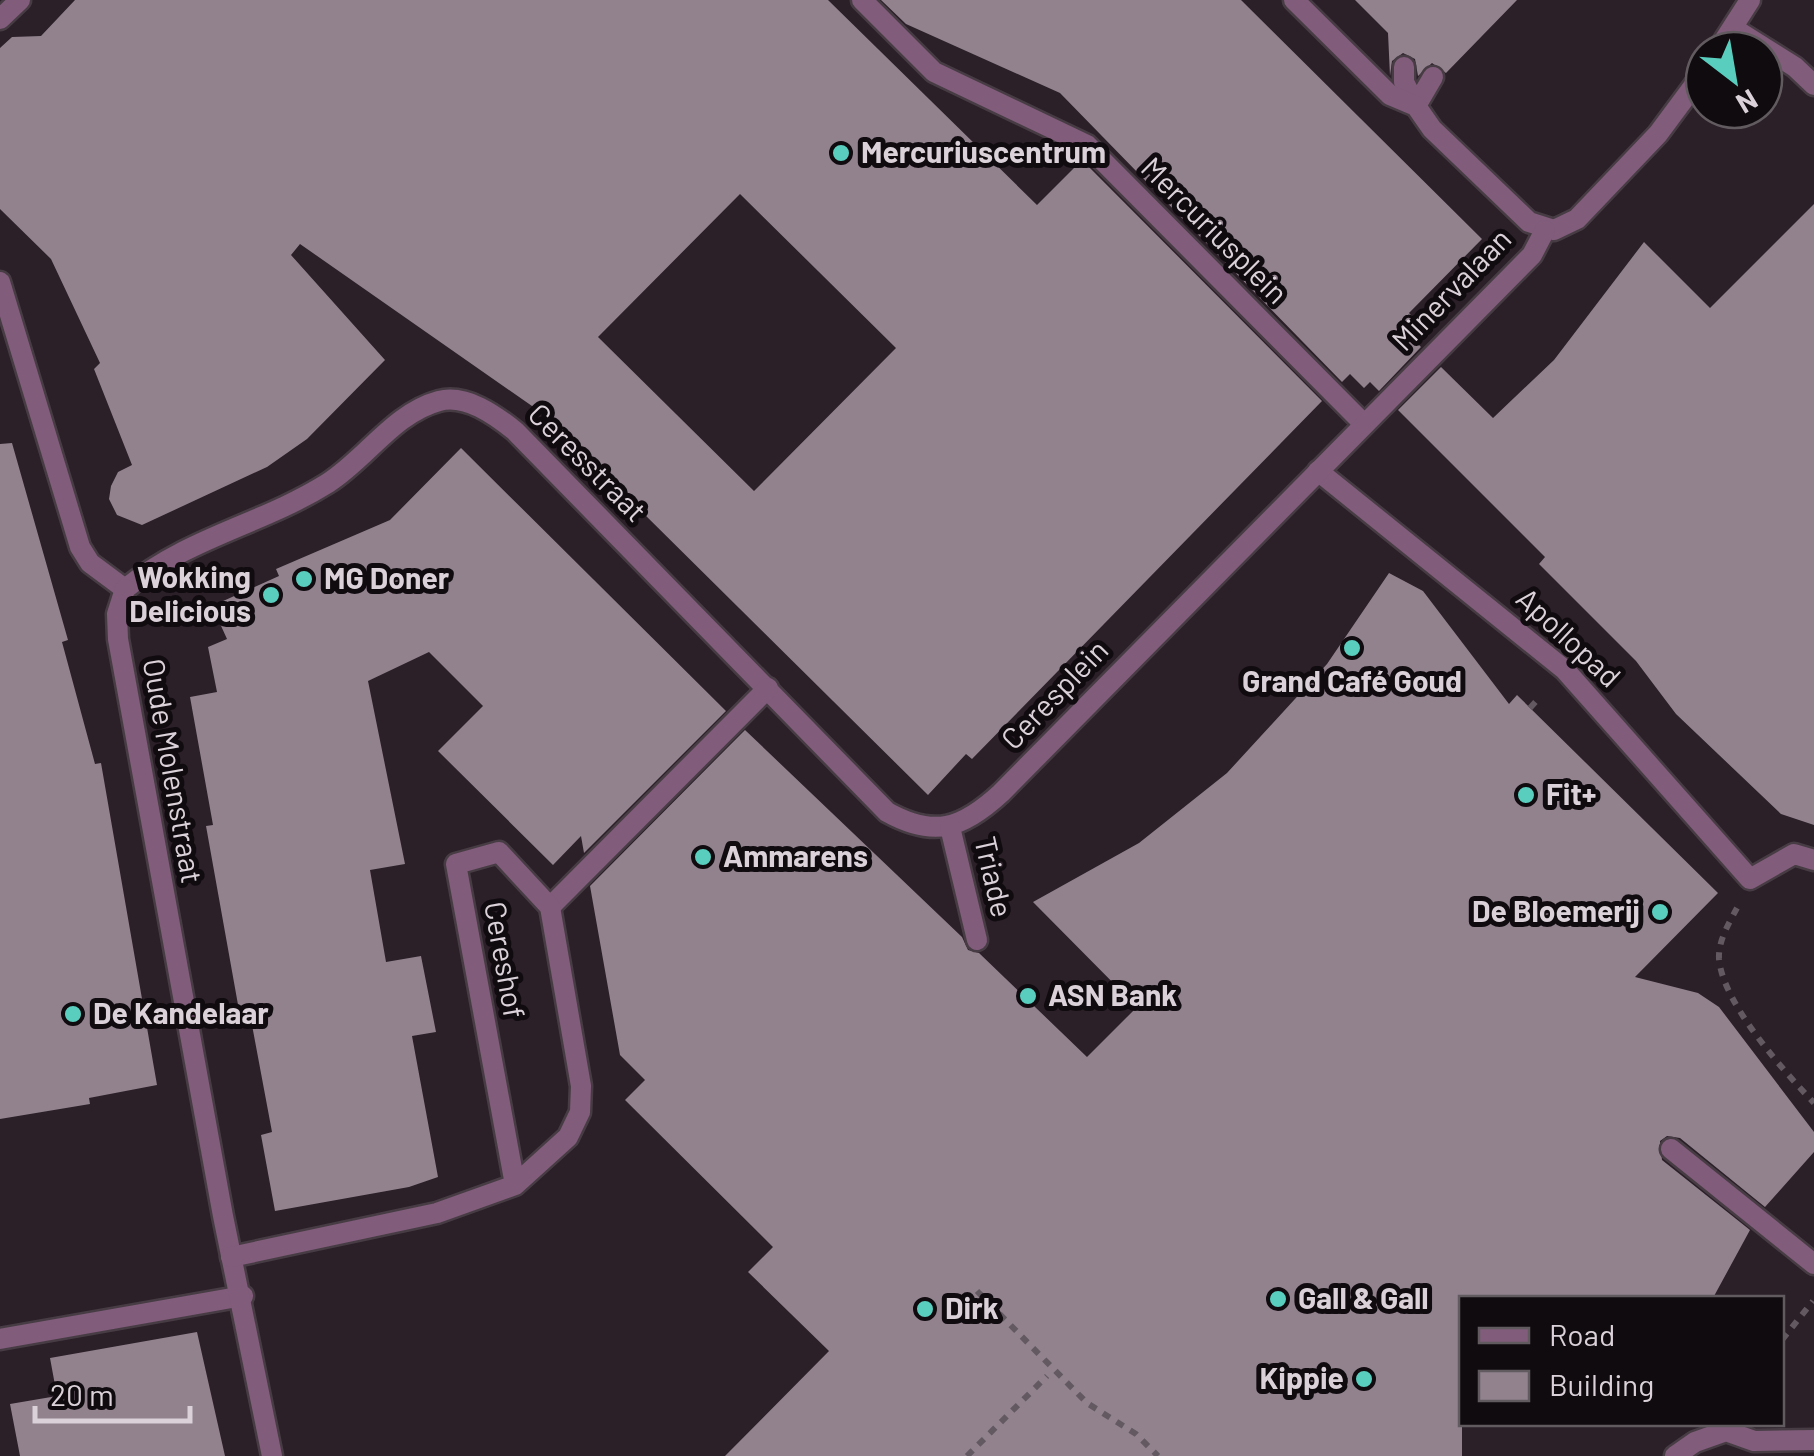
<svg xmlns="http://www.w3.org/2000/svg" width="1814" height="1456" viewBox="0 0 1814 1456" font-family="Barlow,sans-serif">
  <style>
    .building { fill: #91828e; fill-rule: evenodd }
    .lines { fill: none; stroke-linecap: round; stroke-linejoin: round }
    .lane-casing { stroke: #473c44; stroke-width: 25 }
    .street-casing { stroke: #473c44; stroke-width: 25 }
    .path { stroke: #635961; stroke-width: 6; stroke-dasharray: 8 8; stroke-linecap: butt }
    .lane { stroke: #815c7b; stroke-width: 20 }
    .street { stroke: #815c7b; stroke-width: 20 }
    .poi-dot { fill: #59cebe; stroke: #100b0f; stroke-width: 4 }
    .labels { text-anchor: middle; stroke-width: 10; stroke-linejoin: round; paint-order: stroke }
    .poi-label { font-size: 30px; font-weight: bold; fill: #dad2d8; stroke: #100b0f; text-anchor: start }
    .street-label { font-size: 30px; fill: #dad2d8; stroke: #100b0f }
  </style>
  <rect width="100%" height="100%" fill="#2b1f28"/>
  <g class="building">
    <path d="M 75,0 L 828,0 L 1037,205 L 1082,160 L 1322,401 L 972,759 L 966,754 L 928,795 L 542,413 L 300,244 L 291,255 L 385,360 L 307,439 L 267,467 L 142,525 L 117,515 L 109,499 L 111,486 L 118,472 L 132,465 L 94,369 L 100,363 L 51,259 L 0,209 L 0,48 L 12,37 L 41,36 ZM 740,194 L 896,348 L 754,491 L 598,337 Z"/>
    <polygon points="881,0 1241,0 1482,239 1409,313 1424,329 1413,339 1421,347 1379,391 1370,382 1364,388 1350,374 1342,382 1060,93 906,24"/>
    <polygon points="1355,0 1517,0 1446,73 1432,63 1418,76 1415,59 1403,53 1392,61 1390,76 1388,33"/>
    <polygon points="1814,204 1814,825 1781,814 1676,714 1636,661 1539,564 1545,557 1398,410 1441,367 1493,418 1554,360 1644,242 1710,308"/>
    <polygon points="12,443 68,640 62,642 95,764 101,763 157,1085 89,1098 90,1104 0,1119 0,444"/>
    <polygon points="461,448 726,711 584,853 581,836 553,865 438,751 483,706 429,652 368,681 405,864 370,870 386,962 421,956 436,1032 412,1036 438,1177 409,1187 275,1211 261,1135 272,1132 252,1025 242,1027 206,826 213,825 190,697 217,692 208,647 227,639 212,606 279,576 276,569 390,520"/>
    <polygon points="1389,573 1423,591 1509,704 1517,695 1718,893 1635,977 1698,993 1719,1007 1814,1132 1814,1152 1765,1207 1680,1138 1667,1136 1660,1141 1662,1160 1750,1230 1713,1298 1462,1298 1462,1456 725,1456 829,1351 748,1272 773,1247 625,1100 645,1080 620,1055 590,886 745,730 962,937 968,950 979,953 1087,1057 1137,1007 1033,902 1139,843 1227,773 1327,664"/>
    <polygon points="197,1332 225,1456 20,1456 10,1404 57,1396 50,1358"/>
  </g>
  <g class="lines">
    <defs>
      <g id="lane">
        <polyline points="1404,67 1404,82 1416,106 1433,77"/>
        <polyline points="1671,1149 1814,1264"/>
        <polyline points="0,1339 243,1296"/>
        <polyline points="1675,1456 1695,1442 1726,1431 1754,1441 1814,1440"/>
      </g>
      <g id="street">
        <polyline points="862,0 934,72 1087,145 1364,424"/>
        <polyline points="1294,0 1390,95 1416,106 1432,129 1529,222 1554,230 1577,219 1658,134 1704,72"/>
        <polyline points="0,19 20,0"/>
        <polyline points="1733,28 1795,67 1814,85"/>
        <polyline points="1718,50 1750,0"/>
        <polyline points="0,282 80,547 90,563 125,589"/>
        <polyline points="1318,471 1565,670 1750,879 1794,854 1814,860"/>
        <path d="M 125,589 C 190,536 261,525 328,483 C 366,459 394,413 439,401 C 466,394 495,415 515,431 L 887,812 C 934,838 962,829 1001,793 L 1532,255 L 1545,230"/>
        <polyline points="125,589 117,614 118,639 223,1216 272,1456"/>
        <polyline points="950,827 977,940"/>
        <polyline points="550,907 768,688"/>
        <polyline points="231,1257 437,1213 515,1185 568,1137 580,1112 581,1086 550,907 499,852 456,864 515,1185"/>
      </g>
    </defs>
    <use href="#lane" class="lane-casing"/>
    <use href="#street" class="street-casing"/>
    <g class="path">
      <polyline points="1530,708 1540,697"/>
      <path d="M 1737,908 C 1729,923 1718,941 1719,959 C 1723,1004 1784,1071 1814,1103"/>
      <polyline points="977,1291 1087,1403 1136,1434 1158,1456"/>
      <polyline points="1782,1340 1813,1301"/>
      <polyline points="967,1456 1047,1376"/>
    </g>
    <use href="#lane" class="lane"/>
    <use href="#street" class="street"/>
  </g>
  <g class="poi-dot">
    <circle cx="841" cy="153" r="10"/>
    <circle cx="304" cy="579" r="10"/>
    <circle cx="271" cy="595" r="10"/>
    <circle cx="1352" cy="648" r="10"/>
    <circle cx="1526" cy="795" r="10"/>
    <circle cx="703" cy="857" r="10"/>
    <circle cx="1660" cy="912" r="10"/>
    <circle cx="1028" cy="996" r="10"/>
    <circle cx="73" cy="1014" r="10"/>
    <circle cx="1278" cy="1299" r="10"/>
    <circle cx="925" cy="1309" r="10"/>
    <circle cx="1364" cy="1379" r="10"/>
  </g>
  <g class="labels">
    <g class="poi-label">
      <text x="861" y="163">Mercuriuscentrum</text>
      <text x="251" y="588" text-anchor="end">Wokking<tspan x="251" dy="34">Delicious</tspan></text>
      <text x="324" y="589">MG Doner</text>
      <text x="1352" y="692" text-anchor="middle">Grand Café Goud</text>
      <text x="1546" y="805">Fit+</text>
      <text x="723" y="867">Ammarens</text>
      <text x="1640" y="922" text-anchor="end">De Bloemerij</text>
      <text x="1048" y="1006">ASN Bank</text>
      <text x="93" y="1024">De Kandelaar</text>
      <text x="1298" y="1309">Gall &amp; Gall</text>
      <text x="945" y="1319">Dirk</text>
      <text x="1344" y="1389" text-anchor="end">Kippie</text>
    </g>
    <g class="street-label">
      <text transform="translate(1214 231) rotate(45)" y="10">Mercuriusplein</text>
      <text transform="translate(1452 290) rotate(-46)" y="10">Minervalaan</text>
      <text transform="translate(587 463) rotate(45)" y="10">Ceresstraat</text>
      <text transform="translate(1568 638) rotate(43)" y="10">Apollopad</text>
      <text transform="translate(1055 695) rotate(-46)" y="10">Ceresplein</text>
      <text transform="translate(172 771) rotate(80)" y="10">Oude Molenstraat</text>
      <text transform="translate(993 877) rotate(77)" y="10">Triade</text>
      <text transform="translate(504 960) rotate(80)" y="10">Cereshof</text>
    </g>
  </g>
  <rect x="1459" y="1296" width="325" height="130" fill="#100b0f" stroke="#615b5f" stroke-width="2.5"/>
  <rect x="1479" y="1328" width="50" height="15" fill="#815c7b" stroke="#615b5f" stroke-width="2.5"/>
  <text x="1549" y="1346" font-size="30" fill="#dad2d8">Road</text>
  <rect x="1479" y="1371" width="50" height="30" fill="#91828e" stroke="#615b5f" stroke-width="2.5"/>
  <text x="1549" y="1396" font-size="30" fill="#dad2d8">Building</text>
  <g transform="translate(1734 80) rotate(149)"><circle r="48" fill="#100b0f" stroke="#615b5f" stroke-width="2.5"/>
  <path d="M0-8L18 38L0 25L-18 38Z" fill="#59cebe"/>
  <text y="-15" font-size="28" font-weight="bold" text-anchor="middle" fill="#dad2d8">N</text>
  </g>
  <path d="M35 1406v15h155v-15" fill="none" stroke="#dad2d8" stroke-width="5"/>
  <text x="50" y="1406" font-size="30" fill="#dad2d8" stroke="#100b0f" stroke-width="8" paint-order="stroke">20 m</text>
</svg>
